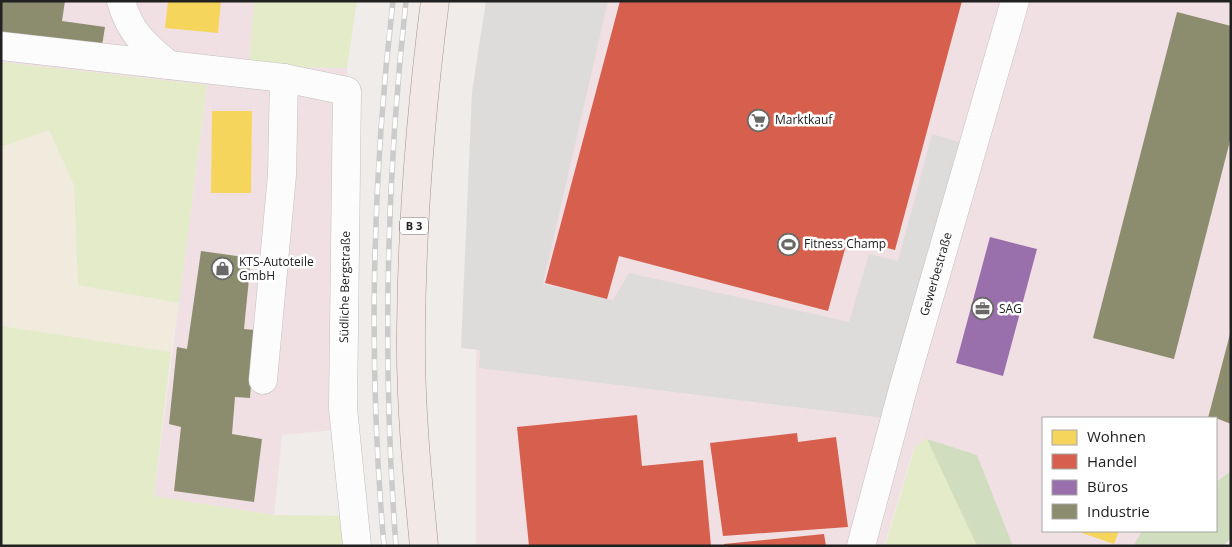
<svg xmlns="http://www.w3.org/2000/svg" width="1232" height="547" viewBox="0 0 1232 547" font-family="'Open Sans',sans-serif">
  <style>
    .commercial { fill: #f1e0e3 }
    .religious { fill: #dddcdb }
    .farmland { fill: #f0ebdd }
    .grass { fill: #e4ebc9 }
    .forest { fill: #d1ddbf }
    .homes { fill: #f6d55c }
    .shops { fill: #d6604d }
    .offices { fill: #9970ab }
    .industry { fill: #8c8c6e }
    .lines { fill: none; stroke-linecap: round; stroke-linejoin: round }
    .minor-casing { stroke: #c2c1c0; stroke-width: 29 }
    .major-casing { stroke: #a69385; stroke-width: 29 }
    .minor { stroke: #fdfcfc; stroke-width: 28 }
    .major { stroke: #f2e9e6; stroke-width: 28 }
    .rail-casing { stroke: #cbcbcb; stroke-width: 5.5 }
    .rail { stroke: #fff; stroke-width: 4; stroke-dasharray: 11; stroke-linecap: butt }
    .labels { text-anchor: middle; stroke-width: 5; stroke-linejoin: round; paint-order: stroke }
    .shield { fill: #fff; stroke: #646464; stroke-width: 1 }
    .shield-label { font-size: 11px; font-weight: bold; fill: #212121 }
    .poi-label { font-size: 12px; fill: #212121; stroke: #fff; text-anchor: start }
    .street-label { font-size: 12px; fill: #212121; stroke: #fff }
  </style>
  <rect width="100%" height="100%" fill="#efecea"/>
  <g class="commercial">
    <polygon points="1,1 254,1 249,67 347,68 335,430 282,435 274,515 154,496 207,85 1,62"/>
    <polygon points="503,1 1231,1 1231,471 1216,482 1216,418 1043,418 1043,531 1142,531 1133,546 1013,546 977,455 927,439 914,448 884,546 476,546 476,355"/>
  </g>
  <polygon class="religious" points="486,1 608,1 543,284 613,300 629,273 849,322 869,254 898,261 932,134 963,143 884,418 479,368 480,350 461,348 472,92"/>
  <polygon class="farmland" points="49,130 74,184 78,285 179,303 171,352 1,326 1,147"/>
  <g class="grass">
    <polygon points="254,1 357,1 347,68 249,67"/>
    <polygon points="1,62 207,85 179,303 78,285 74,185 49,130 1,147"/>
    <polygon points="1,326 171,352 154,496 274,515 350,516 353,546 1,546"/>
    <polygon points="927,438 977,546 885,546 915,447"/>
  </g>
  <g class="forest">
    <polygon points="927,439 977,455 1013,546 977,546"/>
    <polygon points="1231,471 1231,538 1223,546 1133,546 1142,531 1216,531 1216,482"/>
  </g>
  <g class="homes">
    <polygon points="168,1 221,1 218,33 165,28"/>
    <polygon points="212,111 252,111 251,193 211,193"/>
    <polygon points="1076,531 1119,531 1114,544"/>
  </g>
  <g class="shops">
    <polygon points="620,1 962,1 895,250 848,238 828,311 619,256 607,299 545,283"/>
    <polygon points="637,415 642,466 703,460 711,546 529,546 517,427"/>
    <polygon points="797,433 798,442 836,437 848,527 723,536 710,443"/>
    <polygon points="824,534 826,546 724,546 724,544"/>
  </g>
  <polygon class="offices" points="990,237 1037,249 1003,376 956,363"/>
  <g class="industry">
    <polygon points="1,1 65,1 62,21 105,27 101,52 1,33"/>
    <polygon points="1177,12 1231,26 1231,137 1174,359 1093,338"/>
    <polygon points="201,251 251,258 244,329 255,330 250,398 235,397 232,434 262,439 254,502 174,491 181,427 169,424 177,347 187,349"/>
    <polygon points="1230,334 1231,334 1231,424 1216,418 1208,418"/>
  </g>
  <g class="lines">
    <defs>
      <g id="minor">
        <path d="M 121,1 C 130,33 144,44 169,65"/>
        <polyline points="1,46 284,78 347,91 343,408 357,546"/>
        <polyline points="263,380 282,175 284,78"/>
        <path id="s1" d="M 861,546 L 904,385 L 1015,1"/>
      </g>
      <path id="major" d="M 424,546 C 417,474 410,402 411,330 C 412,220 421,110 435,1"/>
    </defs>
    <use href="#minor" class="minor-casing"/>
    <use href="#major" class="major-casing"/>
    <use href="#minor" class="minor"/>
    <use href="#major" class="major"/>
    <defs>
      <g id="rail">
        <path d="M 384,546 C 368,365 372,181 393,1"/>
        <path d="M 396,546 C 382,364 386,182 406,1"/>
      </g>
    </defs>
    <use href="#rail" class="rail-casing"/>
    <use href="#rail" class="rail"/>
  </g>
  <defs>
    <symbol id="supermarket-ring" viewBox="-11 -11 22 22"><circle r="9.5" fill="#fff" stroke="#696867" stroke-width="1.5"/><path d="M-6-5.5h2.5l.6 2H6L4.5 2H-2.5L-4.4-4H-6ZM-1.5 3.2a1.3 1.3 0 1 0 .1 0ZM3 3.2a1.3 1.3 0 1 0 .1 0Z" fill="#696867"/></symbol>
    <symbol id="stadium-ring" viewBox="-11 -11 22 22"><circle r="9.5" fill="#fff" stroke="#696867" stroke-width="1.5"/><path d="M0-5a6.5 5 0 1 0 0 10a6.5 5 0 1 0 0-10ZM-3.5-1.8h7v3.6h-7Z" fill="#696867"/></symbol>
    <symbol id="shop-ring" viewBox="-11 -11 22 22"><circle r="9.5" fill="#fff" stroke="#696867" stroke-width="1.5"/><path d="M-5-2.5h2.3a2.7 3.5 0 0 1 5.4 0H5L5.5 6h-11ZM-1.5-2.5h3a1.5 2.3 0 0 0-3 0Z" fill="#696867"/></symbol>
    <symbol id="office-ring" viewBox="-11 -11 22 22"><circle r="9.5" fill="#fff" stroke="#696867" stroke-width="1.5"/><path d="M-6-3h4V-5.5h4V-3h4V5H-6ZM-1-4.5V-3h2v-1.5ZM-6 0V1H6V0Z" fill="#696867"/></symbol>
  </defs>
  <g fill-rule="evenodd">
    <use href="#supermarket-ring" x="746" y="108" width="25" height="25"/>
    <use href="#stadium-ring" x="776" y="232" width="25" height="25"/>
    <use href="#shop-ring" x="210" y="256" width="25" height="25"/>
    <use href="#office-ring" x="970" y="296" width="25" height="25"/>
  </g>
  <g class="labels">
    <rect class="shield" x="400" y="217.5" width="28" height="17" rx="4"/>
    <g class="shield-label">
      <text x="414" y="230">B 3</text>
    </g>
    <g class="poi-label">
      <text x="775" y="124">Marktkauf</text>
      <text x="804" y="248">Fitness Champ</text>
      <text x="239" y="266">KTS-Autoteile<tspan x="239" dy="14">GmbH</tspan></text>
      <text x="999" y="313">SAG</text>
    </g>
    <g class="street-label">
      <text dy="4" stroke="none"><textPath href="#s1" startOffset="282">Gewerbestraße</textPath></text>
      <text transform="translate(345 287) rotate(-89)" y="4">Südliche Bergstraße</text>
    </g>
  </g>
  <rect width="1232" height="547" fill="none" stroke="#212121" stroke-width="5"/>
  <rect x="1042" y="417" width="175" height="115" fill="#ffffff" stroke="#a6a6a6"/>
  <rect x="1052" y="430" width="25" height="15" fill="#f6d55c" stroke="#a6a6a6"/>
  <text x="1087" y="442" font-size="15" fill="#212121">Wohnen</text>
  <rect x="1052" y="454" width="25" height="15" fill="#d6604d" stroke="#a6a6a6"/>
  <text x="1087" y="467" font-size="15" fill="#212121">Handel</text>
  <rect x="1052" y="480" width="25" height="15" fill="#9970ab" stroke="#a6a6a6"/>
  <text x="1087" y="492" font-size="15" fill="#212121">Büros</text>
  <rect x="1052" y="504" width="25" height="15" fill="#8c8c6e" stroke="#a6a6a6"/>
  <text x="1087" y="517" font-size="15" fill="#212121">Industrie</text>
</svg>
